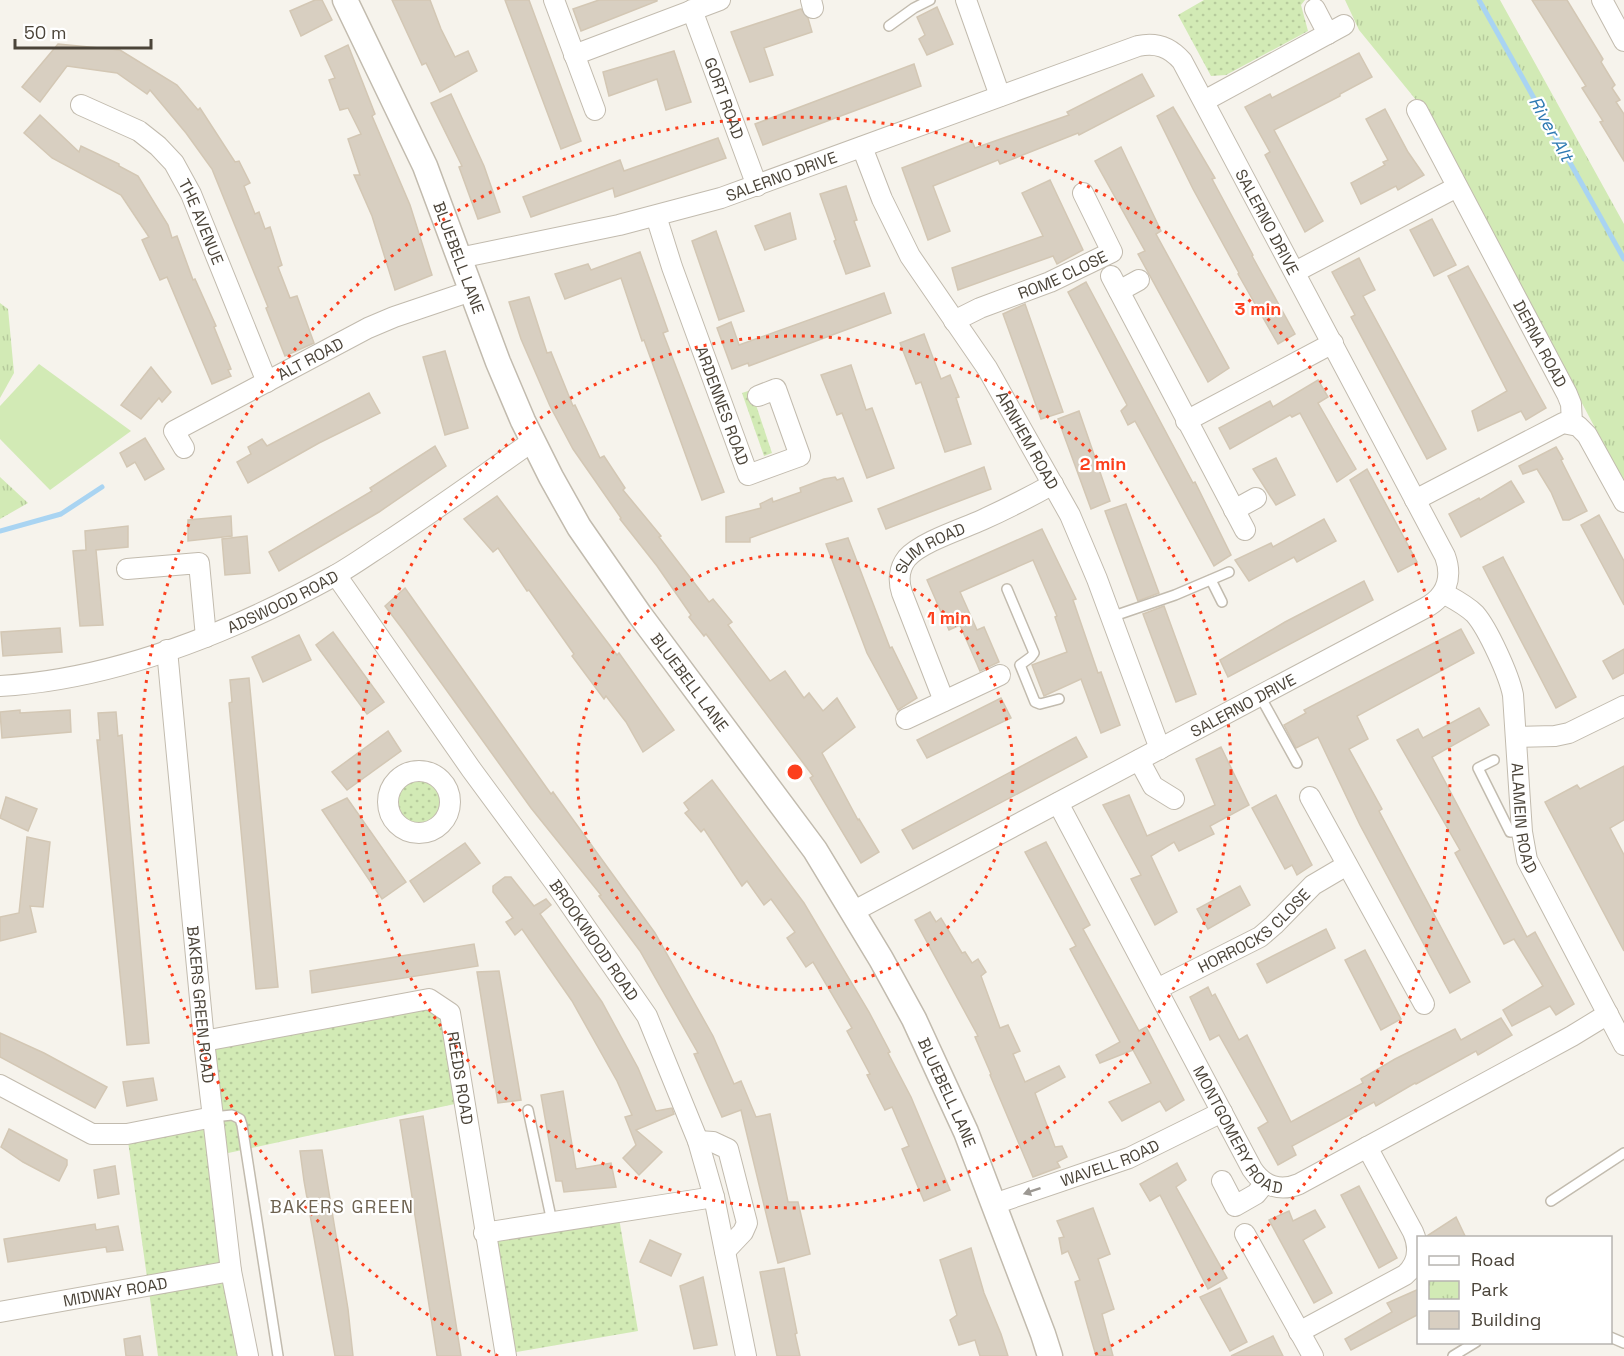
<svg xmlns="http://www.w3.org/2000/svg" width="1624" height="1356" viewBox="0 0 1624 1356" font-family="'Space Grotesk',sans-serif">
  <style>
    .grass { fill: url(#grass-dots) }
    .park { fill: url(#park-tufts) }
    .garden { fill: #d2eab5 }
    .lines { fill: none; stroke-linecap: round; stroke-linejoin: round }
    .stream { stroke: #a9d4f2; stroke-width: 5 }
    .building { fill: #d8cfc1; stroke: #d3c7b4; stroke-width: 1.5 }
    .service-casing { stroke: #c2bbae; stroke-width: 12 }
    .minor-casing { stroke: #c2bbae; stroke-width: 22 }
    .tertiary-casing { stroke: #c2bbae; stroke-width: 27 }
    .service { stroke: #fff; stroke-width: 9 }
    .minor { stroke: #fff; stroke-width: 20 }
    .tertiary { stroke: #fff; stroke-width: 24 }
    .oneway { fill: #9c9892 }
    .ring { fill: none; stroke: #fc3f1d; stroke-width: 3; stroke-dasharray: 3 6 }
    .labels { text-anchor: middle; stroke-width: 4.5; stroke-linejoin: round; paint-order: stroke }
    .street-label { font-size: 16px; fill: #4b4439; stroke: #fff }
    .water-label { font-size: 18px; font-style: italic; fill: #2e7ab2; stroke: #fff }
    .neighbourhood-label { font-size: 18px; letter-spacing: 1.5px; fill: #6e6250; stroke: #fff }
    .centre { fill: #fc3f1d; stroke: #fff; stroke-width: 3 }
    .ring-label { font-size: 18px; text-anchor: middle; font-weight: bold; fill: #fc3f1d; stroke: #fff; stroke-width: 4.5; stroke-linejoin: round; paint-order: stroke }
  </style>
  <defs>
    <pattern id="grass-dots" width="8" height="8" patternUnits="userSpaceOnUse" patternTransform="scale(1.5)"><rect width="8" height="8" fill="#d2eab5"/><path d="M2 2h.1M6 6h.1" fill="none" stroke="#b6ca9c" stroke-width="1.8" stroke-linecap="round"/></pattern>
    <pattern id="park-tufts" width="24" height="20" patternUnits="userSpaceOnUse" patternTransform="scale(1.5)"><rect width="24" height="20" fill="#d2eab5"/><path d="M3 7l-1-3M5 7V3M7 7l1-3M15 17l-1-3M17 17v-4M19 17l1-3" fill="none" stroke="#b6ca9c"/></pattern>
  </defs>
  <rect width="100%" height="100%" fill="#f6f3ec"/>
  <g class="grass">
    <polygon points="1204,0 1305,0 1301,5 1308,31 1226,75 1211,76 1178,15"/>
    <polygon points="751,390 772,453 764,456 742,393"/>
    <circle cx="419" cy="802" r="23"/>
    <polygon points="429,999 450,1013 464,1102 219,1155 252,1356 158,1356 127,1134 213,1117 204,1041"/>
    <polygon points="618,1212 638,1331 505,1354 484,1233"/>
  </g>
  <g class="park">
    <polygon points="1345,0 1500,0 1624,224 1624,483 1434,122 1359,30"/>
    <polygon points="0,303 8,309 14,373 0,398"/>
    <polygon points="0,477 28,503 0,519"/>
  </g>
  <polygon class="garden" points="39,364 131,431 50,490 0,439 0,406"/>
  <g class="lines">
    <g class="stream">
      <polyline points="1479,0 1624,259"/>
      <polyline points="0,531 61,514 102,487"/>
    </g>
  </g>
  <g class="building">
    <polygon points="315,0 322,0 332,20 301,36 290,11"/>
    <polygon points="392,0 430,0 441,29 455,57 468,51 477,71 440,92 426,63 422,65"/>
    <polygon points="505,0 529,0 581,141 561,149"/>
    <polygon points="599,0 657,0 657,1 581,31 573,9"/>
    <polygon points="1532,0 1567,0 1603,59 1601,62 1615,85 1612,88 1620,100 1616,102 1624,114 1624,161 1600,122 1603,121 1582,88 1586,86"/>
    <polygon points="937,7 953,44 927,55 919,39 925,35 917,17"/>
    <polygon points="801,9 808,18 812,32 764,48 773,75 750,82 731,32"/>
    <polygon points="58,44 120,50 177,85 198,110 200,108 235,162 239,161 250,183 244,186 255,214 259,212 265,229 270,227 282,265 278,267 290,298 297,296 314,343 285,356 266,308 268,307 212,169 186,133 150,90 147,94 117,73 67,66 40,102 22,87"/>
    <polygon points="348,45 375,114 372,116 410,205 432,275 395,290 372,216 354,175 360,175 348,139 361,134 348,108 340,110 329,80 335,78 325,56"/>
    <polygon points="674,51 691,102 666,110 657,79 609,96 603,72"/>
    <polygon points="1359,53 1372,77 1340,94 1340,96 1274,130 1323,221 1305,232 1265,155 1270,152 1245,107 1270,94 1272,98"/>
    <polygon points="914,64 921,86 763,145 755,124"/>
    <polygon points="1142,74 1154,96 1079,135 1078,133 1000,164 998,160 933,186 950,231 928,240 902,168 972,141 975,148 1069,115 1067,112"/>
    <polygon points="451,94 484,166 500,212 478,219 459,167 462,166 431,103"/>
    <polygon points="1173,107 1215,178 1212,179 1253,255 1252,256 1295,334 1278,344 1238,274 1239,273 1193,189 1157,116"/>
    <polygon points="1385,109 1408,152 1424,175 1398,190 1396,186 1361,204 1351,183 1385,165 1383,162 1388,160 1366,119"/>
    <polygon points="40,115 79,152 81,146 119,164 119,166 138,176 168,225 172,238 177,236 193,280 195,279 216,326 214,327 231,369 228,370 231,376 212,384 167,277 160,280 142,240 149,237 121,195 52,158 24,133"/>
    <polygon points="718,138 726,158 615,197 613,188 531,217 523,197 620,160 624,171"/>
    <polygon points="1121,147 1161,231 1156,234 1229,368 1208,382 1138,254 1145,251 1095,161"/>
    <polygon points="1050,180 1083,250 1057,264 1053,256 958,290 952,268 1043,236 1022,193"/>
    <polygon points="846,186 857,220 854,221 870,266 846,274 834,241 836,240 820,194"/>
    <polygon points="790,213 796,239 765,250 755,226"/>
    <polygon points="1432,219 1456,265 1434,276 1410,230"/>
    <polygon points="716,231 744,311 719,320 692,241"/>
    <polygon points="640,252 668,331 663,333 724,492 702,500 644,340 642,341 621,278 565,299 555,274 588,264 591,270"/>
    <polygon points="1359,258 1375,290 1363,296 1446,449 1427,459 1351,317 1355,315 1332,272"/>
    <polygon points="1468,266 1546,408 1526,420 1521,411 1478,431 1472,411 1507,391 1448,276"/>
    <polygon points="1086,282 1193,483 1195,482 1231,555 1214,566 1135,421 1128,425 1121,411 1127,405 1068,292"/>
    <polygon points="884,293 891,313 749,366 748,363 732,369 717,328 731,322 739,345"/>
    <polygon points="529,297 547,353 551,352 573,406 575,405 600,458 604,456 625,488 623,490 661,536 659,537 709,602 713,599 732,622 728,625 770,681 785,671 804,698 809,693 823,711 837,698 855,727 822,753 858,820 859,819 879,852 861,863 810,778 813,776 706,634 704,636 689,617 691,615 657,566 620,519 621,518 573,449 550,406 521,339 509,302"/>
    <polygon points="1025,304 1063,412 1041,419 1003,314"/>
    <polygon points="924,334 941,379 950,375 959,397 956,398 971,444 945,452 921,382 916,384 900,343"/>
    <polygon points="445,351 468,428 445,435 423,357"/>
    <polygon points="851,365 866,410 872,408 894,468 867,478 842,413 837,415 821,375"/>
    <polygon points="151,367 171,392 162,402 159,398 141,419 121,405"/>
    <polygon points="1318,380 1328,397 1318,403 1356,469 1337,482 1300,413 1292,417 1290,415 1230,449 1219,428 1270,401 1273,407"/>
    <polygon points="369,393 380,413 319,443 248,483 237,462 251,454 248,447 262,439 267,446"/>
    <polygon points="1079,411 1110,501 1091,509 1058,419"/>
    <polygon points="145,438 164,469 145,480 135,462 127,467 120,453"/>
    <polygon points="435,446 446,466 379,512 279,571 269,552 372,491 370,488"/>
    <polygon points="1556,447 1563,459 1561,460 1587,511 1569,520 1563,520 1551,492 1537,469 1523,474 1519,466"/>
    <polygon points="1276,458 1295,495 1276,505 1253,469"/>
    <polygon points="984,467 991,489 886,529 878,509"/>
    <polygon points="1367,469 1417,562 1398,572 1350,480"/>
    <polygon points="835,477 837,480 843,478 852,501 750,538 750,542 726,542 726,517 761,508 760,504 772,498 773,502 801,492 800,488 824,479"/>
    <polygon points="1511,481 1524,502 1461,537 1449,514 1479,498 1480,500"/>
    <polygon points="497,496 617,655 619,653 674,730 643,752 626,722 606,696 604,699 572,656 574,654 529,590 527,591 498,548 493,552 464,519"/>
    <polygon points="1126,504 1159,593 1138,601 1105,511"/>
    <polygon points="1599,515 1624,561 1624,605 1581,525"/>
    <polygon points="231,516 232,536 188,541 188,520"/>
    <polygon points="1324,519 1336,541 1297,562 1294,557 1249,581 1235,560 1271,543 1273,547"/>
    <polygon points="128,526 128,547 96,550 103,625 80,626 73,551 86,550 85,531"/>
    <polygon points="1042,529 1076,599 1073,600 1098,673 1101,672 1120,725 1101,733 1081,679 1044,696 1032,665 1067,652 1055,617 1057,616 1033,560 960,592 977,630 984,627 999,662 980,671 960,625 949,630 927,580"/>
    <polygon points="247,536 250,573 225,575 222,539"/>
    <polygon points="848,538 890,648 892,647 917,698 898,710 867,653 826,544"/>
    <polygon points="1503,557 1576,697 1556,708 1483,567"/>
    <polygon points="1364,581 1373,600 1228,677 1220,660 1285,622"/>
    <polygon points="405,588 551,794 553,792 655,933 713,1036 734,1084 741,1081 756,1117 770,1114 788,1202 798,1202 810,1254 778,1263 741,1110 722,1117 694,1054 698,1053 640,951 599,896 601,895 531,808 404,631 385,606"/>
    <polygon points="1164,606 1196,694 1176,702 1143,614"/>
    <polygon points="60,628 62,652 3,656 1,632"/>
    <polygon points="1461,629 1474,653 1357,716 1368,739 1349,749 1382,809 1379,811 1470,982 1450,993 1360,825 1318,737 1296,748 1284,725 1306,713 1304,710"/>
    <polygon points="333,632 384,702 367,714 316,645"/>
    <polygon points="299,635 311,660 263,682 252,657"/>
    <polygon points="1624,649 1624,673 1613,679 1603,661"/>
    <polygon points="249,678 278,987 256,989 229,703 232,702 230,680"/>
    <polygon points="1001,698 1011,718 927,758 917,740"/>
    <polygon points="1479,708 1489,725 1432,757 1527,937 1535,932 1574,1004 1556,1015 1550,1006 1512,1026 1503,1010 1543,986 1514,939 1504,944 1455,853 1460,850 1397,740 1418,729 1423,738"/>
    <polygon points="20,710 20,713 70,710 71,732 2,738 0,712"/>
    <polygon points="116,712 118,736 122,735 149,1043 127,1045 97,740 100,740 98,713"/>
    <polygon points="388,731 401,751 347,790 332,772"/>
    <polygon points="1076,737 1087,757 913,849 902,830"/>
    <polygon points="1221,747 1249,805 1210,826 1214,834 1179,851 1174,842 1151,856 1177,912 1155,925 1131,879 1141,875 1103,805 1129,795 1147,836 1215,805 1196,759"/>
    <polygon points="1624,766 1624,820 1610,828 1624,855 1624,951 1545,802 1577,785 1580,789"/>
    <polygon points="712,780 804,903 869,1012 890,1052 888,1053 911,1097 950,1190 924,1201 902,1149 909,1146 892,1107 885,1110 867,1075 870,1074 847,1031 852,1028 813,962 806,967 787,938 795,932 771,899 764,905 747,881 742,886 704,829 701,832 685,813 689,810 684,803"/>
    <polygon points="1276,795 1312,865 1297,875 1292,865 1285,869 1252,808"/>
    <polygon points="6,797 37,809 28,831 0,818"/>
    <polygon points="347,798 406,882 382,899 322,810"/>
    <polygon points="27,837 50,842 43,907 30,906 36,932 0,941 0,917 19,913"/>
    <polygon points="1046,842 1090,925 1083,929 1139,1031 1146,1027 1184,1100 1166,1111 1160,1101 1122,1121 1109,1102 1151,1083 1133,1050 1100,1063 1096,1055 1120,1042 1070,949 1076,946 1025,852"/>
    <polygon points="465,843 480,863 424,902 410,881"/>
    <polygon points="505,877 511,877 534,906 546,899 551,905 540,914 602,1002 638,1068 656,1111 672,1108 674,1114 636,1130 662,1152 639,1175 623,1158 636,1145 625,1117 632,1115 617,1081 572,1001 522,929 515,935 506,922 513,918 493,892 493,886"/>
    <polygon points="1240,886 1250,905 1208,929 1197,909"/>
    <polygon points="930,912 936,922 941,918 962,953 965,952 972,963 978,959 986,972 981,976 1000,1028 1008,1025 1020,1051 1013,1054 1025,1082 1059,1066 1065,1077 1035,1093 1055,1147 1062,1146 1067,1157 1057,1162 1060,1167 1033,1177 990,1075 991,1074 975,1037 978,1036 915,920"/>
    <polygon points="1326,929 1335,948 1267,983 1257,964"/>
    <polygon points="474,944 478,966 312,993 310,971"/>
    <polygon points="1365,950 1401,1019 1381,1030 1345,960"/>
    <polygon points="499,971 521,1100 498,1103 477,972"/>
    <polygon points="1208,987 1212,996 1215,994 1239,1040 1247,1035 1291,1122 1363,1083 1361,1079 1395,1059 1455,1029 1461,1040 1501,1018 1512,1035 1478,1055 1476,1051 1416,1084 1415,1083 1376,1106 1374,1102 1292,1146 1296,1155 1278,1165 1258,1128 1268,1122 1219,1035 1210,1040 1190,997"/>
    <polygon points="0,1033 44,1053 107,1087 95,1108 0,1057"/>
    <polygon points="153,1078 157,1100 127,1106 123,1082"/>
    <polygon points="563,1091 576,1169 611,1163 616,1187 564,1192 562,1181 556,1181 541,1095"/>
    <polygon points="423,1116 461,1356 437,1356 400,1120"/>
    <polygon points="9,1129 67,1160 67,1165 59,1181 23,1162 1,1147"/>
    <polygon points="322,1150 348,1309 353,1356 335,1356 304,1181 300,1151"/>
    <polygon points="1177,1163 1186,1180 1176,1187 1227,1278 1208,1289 1160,1195 1150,1201 1140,1184"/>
    <polygon points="115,1166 119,1194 98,1198 94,1170"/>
    <polygon points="1359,1186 1397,1258 1379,1268 1341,1195"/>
    <polygon points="1093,1208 1110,1254 1098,1259 1114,1309 1102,1314 1113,1356 1096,1356 1075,1282 1080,1280 1068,1251 1062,1254 1059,1238 1064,1237 1057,1221"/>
    <polygon points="1315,1210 1325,1227 1303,1240 1332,1293 1314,1303 1269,1220 1289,1211 1293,1221"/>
    <polygon points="1456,1217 1466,1238 1427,1238 1427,1236"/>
    <polygon points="95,1224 96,1230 118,1226 123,1250 107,1252 106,1247 8,1262 4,1239"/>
    <polygon points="650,1240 681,1254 671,1276 640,1262"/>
    <polygon points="971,1248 984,1293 1001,1334 1008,1356 980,1356 975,1340 959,1345 950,1320 957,1315 940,1260"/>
    <polygon points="784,1268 797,1333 795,1334 800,1356 777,1356 760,1272"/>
    <polygon points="703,1277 717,1345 694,1349 680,1286"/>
    <polygon points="1220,1288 1247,1342 1230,1351 1200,1297"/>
    <polygon points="1419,1289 1419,1314 1351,1350 1345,1339 1392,1312 1387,1303"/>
    <polygon points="140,1336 143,1356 126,1356 124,1339"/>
    <polygon points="1273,1336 1283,1356 1231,1356"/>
  </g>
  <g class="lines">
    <defs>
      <g id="service">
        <polyline points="889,26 914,8 930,0"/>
        <polyline points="1211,580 1222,602"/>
        <polyline points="1007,589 1034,653 1031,657 1020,665 1035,702 1040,704 1059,699"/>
        <polyline points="1111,617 1175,595 1229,572"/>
        <polyline points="1260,696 1297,763"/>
        <polyline points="1494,760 1478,768 1510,832 1522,832"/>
        <polyline points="528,1110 552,1222"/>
        <polyline points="213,1117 232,1115 240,1119 242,1125 278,1356"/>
        <polyline points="1551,1201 1624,1153"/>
        <polyline points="1610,1337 1624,1343"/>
        <polyline points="1453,1356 1476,1342"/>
      </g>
      <g id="minor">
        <polyline points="554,0 595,110"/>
        <polyline points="811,0 813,8"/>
        <polyline points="966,0 1000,96"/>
        <polyline points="1602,0 1624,41"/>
        <polyline points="1315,9 1328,34"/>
        <path id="s1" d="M 692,10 L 757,186"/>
        <polyline points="574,55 720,0"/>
        <polyline points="1204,101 1344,25"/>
        <path id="s2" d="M 81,105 L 139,131 L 158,146 L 174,163 L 191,194 L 267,382"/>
        <path id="s3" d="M 1417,110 L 1567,394 L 1571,404 L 1572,423"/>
        <path id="s4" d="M 862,147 L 882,199 L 910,256 L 987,368 L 1070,515 L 1097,579 L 1160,749"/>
        <path id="s5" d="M 656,216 L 672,267 L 748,475 L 800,456 L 776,389 L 758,396"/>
        <path id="s6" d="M 459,258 L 619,225 L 721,198 L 1138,46 C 1156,42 1170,47 1182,61 L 1445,556 C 1453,578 1446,597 1425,608 L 854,911"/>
        <polyline points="1295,272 1457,187"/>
        <polyline points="1111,276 1245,530"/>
        <polyline points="1119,291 1139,280"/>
        <path id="s7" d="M 954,321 L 980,308 L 1050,282 L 1112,252 L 1083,193"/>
        <polyline points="1186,421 1333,343"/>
        <path id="s8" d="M 184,448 L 174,431 L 368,328 L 394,317 L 471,291"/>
        <polyline points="1415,500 1563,423 1578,426 1587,435 1624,502"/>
        <polyline points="1234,510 1256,498"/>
        <polyline points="127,569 199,563 206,637"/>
        <path id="s9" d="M 336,575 L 471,769 L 555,883 L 647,1016 L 698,1141 L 714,1197 L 746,1356"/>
        <path id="s10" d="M 1443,593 C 1454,599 1466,605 1475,614 C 1488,629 1509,675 1513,695 L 1522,832 L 1527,860 L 1624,1045"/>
        <path id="s11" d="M 167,650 L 204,1041 L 231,1271 L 248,1356"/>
        <path id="s12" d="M 0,686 C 117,679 232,632 334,576 C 352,566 370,553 387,542 C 437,509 484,475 533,441"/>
        <path id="s13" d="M 944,701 L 902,593 C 898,581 899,568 907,558 C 921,542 962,529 982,520 C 1006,509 1030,497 1053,484"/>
        <polyline points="906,719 1000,675"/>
        <polyline points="1516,737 1555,736 1569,733 1624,706"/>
        <polyline points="1139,760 1153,786 1174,799"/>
        <circle cx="419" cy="802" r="31"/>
        <polyline points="1310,797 1424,1004"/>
        <path id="s14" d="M 1058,803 L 1252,1169 C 1263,1186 1280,1192 1299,1184 L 1572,1036 L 1608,1014"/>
        <path id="s15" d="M 1157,989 L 1260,937 L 1274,925 L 1313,885 L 1347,865"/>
        <path id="s16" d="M 204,1041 L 429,999 L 450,1013 L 506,1356"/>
        <polyline points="0,1085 92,1134 127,1134 213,1117"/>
        <polyline points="698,1141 713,1142 728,1149 747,1223 743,1232 725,1251"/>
        <polyline points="1222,1181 1235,1206 1256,1194 1265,1183"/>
        <path id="s17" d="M 994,1204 L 1129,1158 L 1222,1112"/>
        <polyline points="484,1233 714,1197"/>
        <polyline points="1245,1234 1313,1356"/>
        <path id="s18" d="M 0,1312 L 231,1271"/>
        <path d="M 1299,1332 L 1405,1275 C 1419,1263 1420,1248 1413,1232 L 1367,1147"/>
      </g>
      <g id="tertiary">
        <path id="s19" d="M 345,0 L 425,166 L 498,362 L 523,421 L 551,477 L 579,527 L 640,615 L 815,850 L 881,959 L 914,1019 L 966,1132 L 1043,1334 L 1050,1356"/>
      </g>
    </defs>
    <use href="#service" class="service-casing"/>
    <use href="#minor" class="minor-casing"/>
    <use href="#tertiary" class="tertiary-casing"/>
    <use href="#service" class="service"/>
    <use href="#minor" class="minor"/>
    <use href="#tertiary" class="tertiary"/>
  </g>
  <defs><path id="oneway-solid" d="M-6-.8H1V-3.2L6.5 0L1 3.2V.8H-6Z" transform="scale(1.5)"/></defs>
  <use class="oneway" href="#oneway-solid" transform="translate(1032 1191) rotate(161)"/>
  <g class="ring">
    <circle cx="795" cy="772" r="218"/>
    <circle cx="795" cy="772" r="436"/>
    <path d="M498 1356A655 655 0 1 1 1092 1356"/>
  </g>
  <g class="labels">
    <g class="street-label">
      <text dy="6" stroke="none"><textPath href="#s1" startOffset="94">GORT ROAD</textPath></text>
      <text dy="6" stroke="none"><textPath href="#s6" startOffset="333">SALERNO DRIVE</textPath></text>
      <text dy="6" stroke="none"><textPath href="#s2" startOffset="176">THE AVENUE</textPath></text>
      <text dy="6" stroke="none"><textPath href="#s6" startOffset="944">SALERNO DRIVE</textPath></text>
      <text dy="6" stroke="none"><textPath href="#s19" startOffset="282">BLUEBELL LANE</textPath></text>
      <text dy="6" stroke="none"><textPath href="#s7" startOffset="118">ROME CLOSE</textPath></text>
      <text dy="6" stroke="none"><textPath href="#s3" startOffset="264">DERNA ROAD</textPath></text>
      <text dy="6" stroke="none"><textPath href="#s8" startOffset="174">ALT ROAD</textPath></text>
      <text dy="6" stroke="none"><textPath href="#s5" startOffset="201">ARDENNES ROAD</textPath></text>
      <text dy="6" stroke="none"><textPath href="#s4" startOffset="338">ARNHEM ROAD</textPath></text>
      <text dy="6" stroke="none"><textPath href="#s13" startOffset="177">SLIM ROAD</textPath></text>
      <text dy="6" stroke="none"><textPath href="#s12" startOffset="297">ADSWOOD ROAD</textPath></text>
      <text dy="6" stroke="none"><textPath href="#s19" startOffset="768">BLUEBELL LANE</textPath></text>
      <text transform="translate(1243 705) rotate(-28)" y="6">SALERNO DRIVE</text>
      <text dy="6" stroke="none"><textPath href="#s10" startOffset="252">ALAMEIN ROAD</textPath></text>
      <text dy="6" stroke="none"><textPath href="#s15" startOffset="114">HORROCKS CLOSE</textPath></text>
      <text dy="6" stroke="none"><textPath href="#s9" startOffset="447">BROOKWOOD ROAD</textPath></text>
      <text dy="6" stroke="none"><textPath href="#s11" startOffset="356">BAKERS GREEN ROAD</textPath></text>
      <text dy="6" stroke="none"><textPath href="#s16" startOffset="320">REEDS ROAD</textPath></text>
      <text dy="6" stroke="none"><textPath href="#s19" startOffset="1254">BLUEBELL LANE</textPath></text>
      <text dy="6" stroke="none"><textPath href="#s14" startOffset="375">MONTGOMERY ROAD</textPath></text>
      <text dy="6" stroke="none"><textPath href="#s17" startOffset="123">WAVELL ROAD</textPath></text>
      <text dy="6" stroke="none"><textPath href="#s18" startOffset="117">MIDWAY ROAD</textPath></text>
    </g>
    <g class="water-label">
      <text transform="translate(1551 129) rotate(61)" y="6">River Alt</text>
    </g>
    <g class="neighbourhood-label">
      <text x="342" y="1213">BAKERS GREEN</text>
    </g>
  </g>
  <circle cx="795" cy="772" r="9" class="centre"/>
  <g class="ring-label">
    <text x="1258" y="315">3 min</text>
    <text x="1103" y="470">2 min</text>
    <text x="949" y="624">1 min</text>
  </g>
  <rect x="1417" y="1236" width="195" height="108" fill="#ffffff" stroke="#b7b4b0" stroke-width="1.5"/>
  <rect x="1429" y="1256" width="30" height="9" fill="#ffffff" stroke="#b7b4b0" stroke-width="1.5"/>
  <text x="1471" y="1266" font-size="18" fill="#4b4439">Road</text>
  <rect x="1429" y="1281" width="30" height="18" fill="url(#park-tufts)" stroke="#b7b4b0" stroke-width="1.5"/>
  <text x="1471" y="1296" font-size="18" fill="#4b4439">Park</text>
  <rect x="1429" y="1311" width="30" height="18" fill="#d8cfc1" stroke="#b7b4b0" stroke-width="1.5"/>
  <text x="1471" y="1326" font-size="18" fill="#4b4439">Building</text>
  <path d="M15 39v9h136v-9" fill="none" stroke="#4b4439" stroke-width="3"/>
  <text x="24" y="39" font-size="18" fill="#4b4439" stroke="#ffffff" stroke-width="4.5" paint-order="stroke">50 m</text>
</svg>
